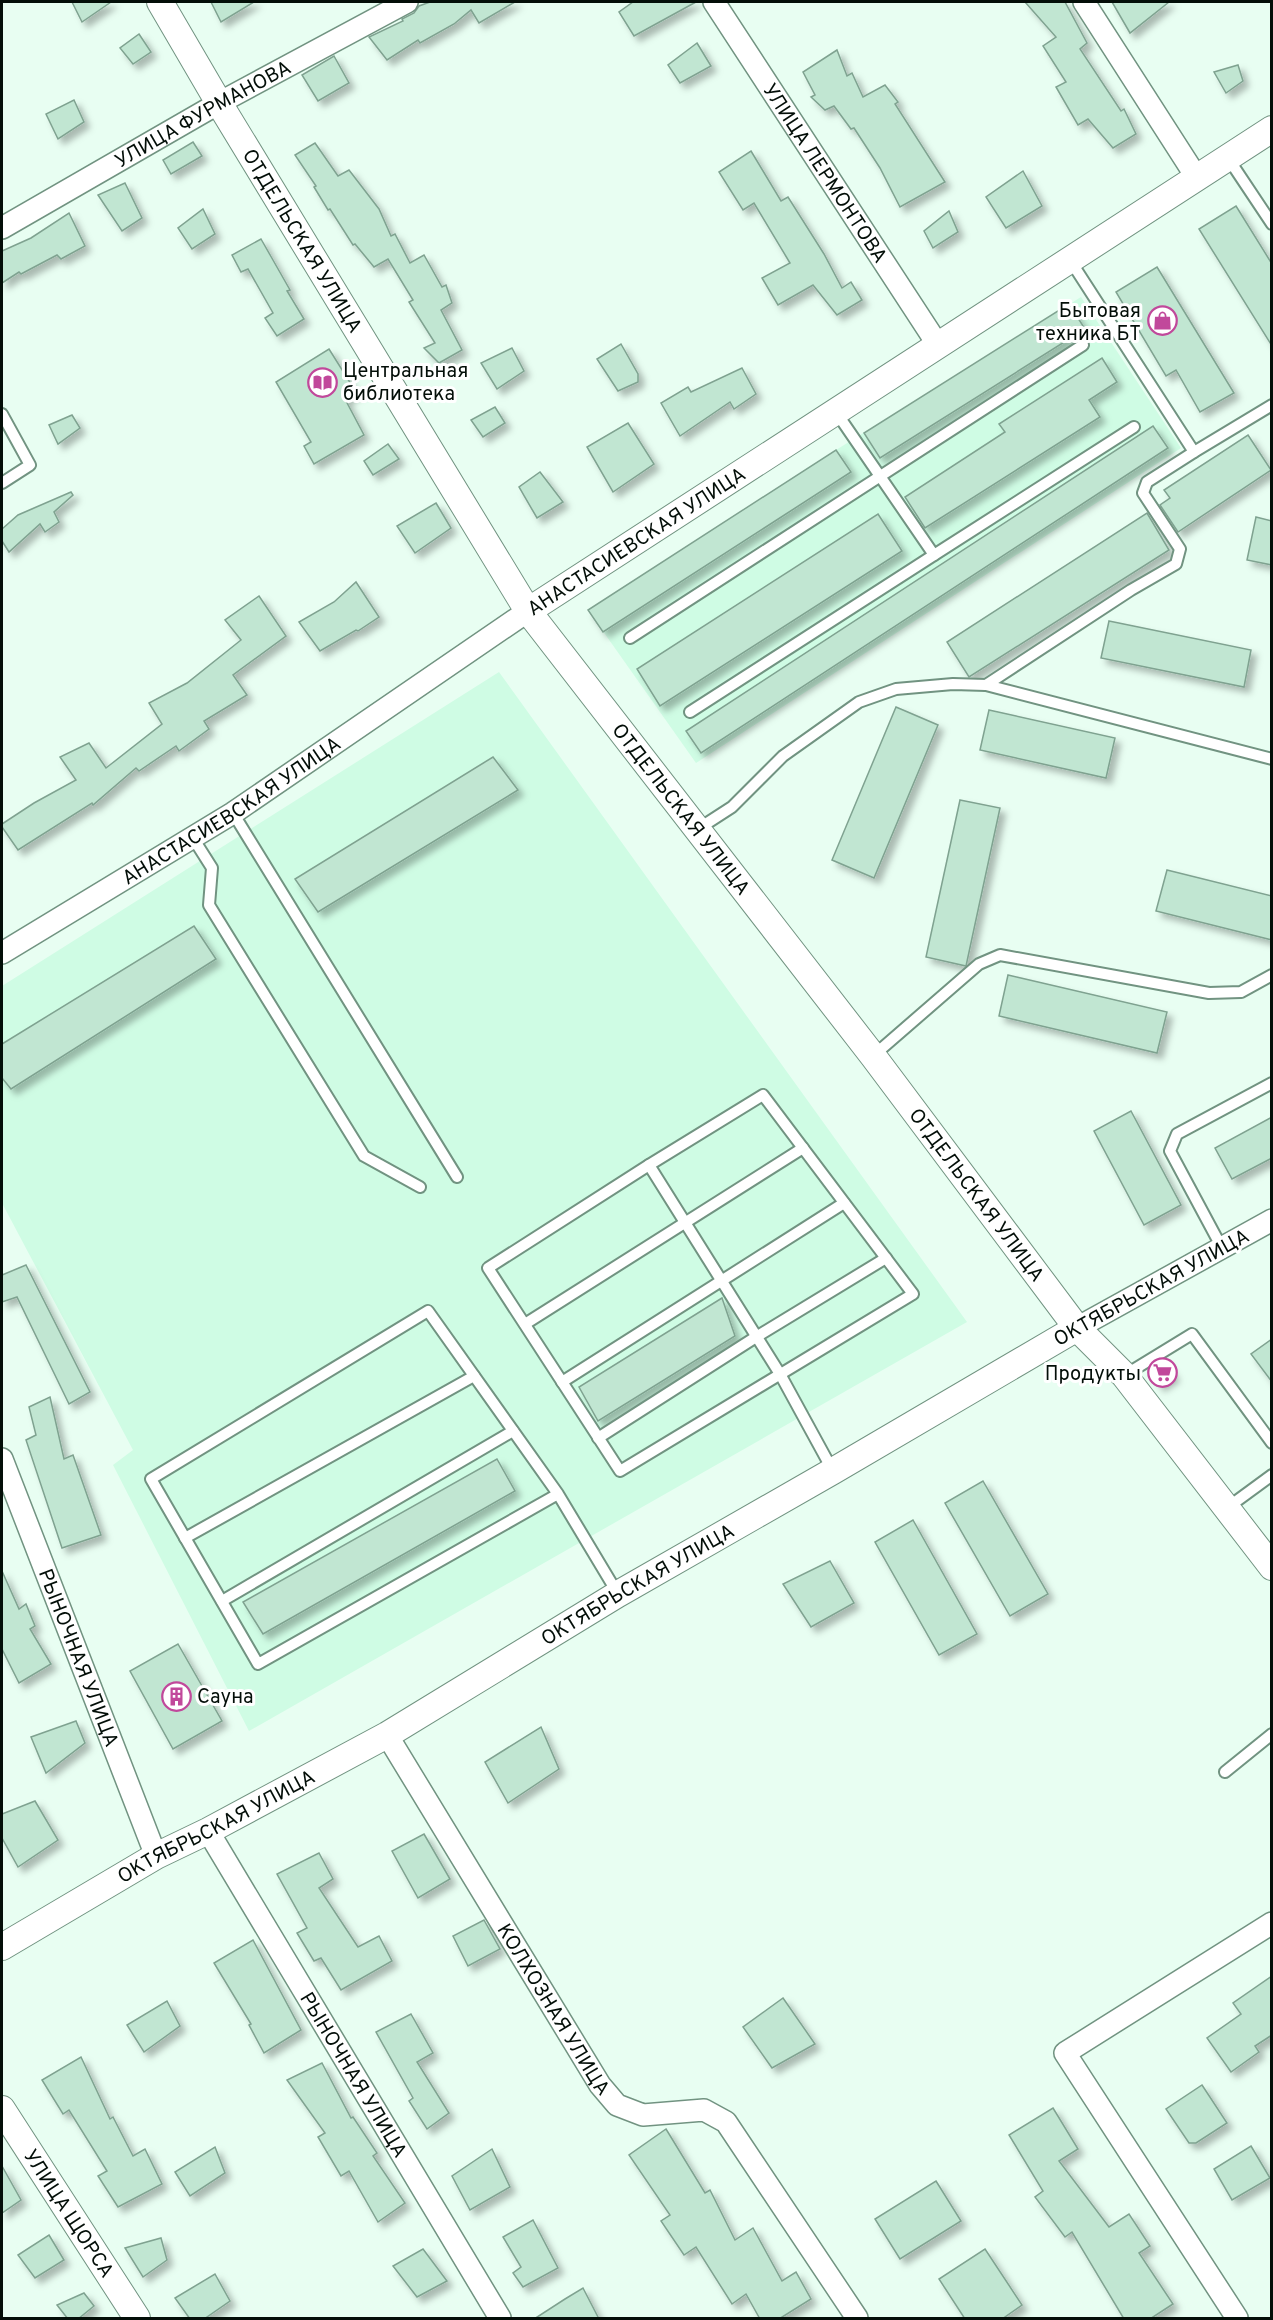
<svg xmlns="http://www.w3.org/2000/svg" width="1273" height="2320" viewBox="0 0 1273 2320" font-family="Overpass,sans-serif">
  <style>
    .built { fill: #cffce4 }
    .building { fill: #c1e6d2; stroke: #7fa290; stroke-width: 1.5; filter: url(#shadow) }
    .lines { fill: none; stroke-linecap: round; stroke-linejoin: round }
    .service-casing { stroke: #719381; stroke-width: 14 }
    .minor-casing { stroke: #719381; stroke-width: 24 }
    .tertiary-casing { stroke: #719381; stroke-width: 28 }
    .service { stroke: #fff; stroke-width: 10 }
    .minor { stroke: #fff; stroke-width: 21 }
    .tertiary { stroke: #fff; stroke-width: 26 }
    .labels { text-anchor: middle; stroke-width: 6; stroke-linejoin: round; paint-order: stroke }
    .street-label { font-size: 20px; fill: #030e08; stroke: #fff }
    .poi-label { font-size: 20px; fill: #030e08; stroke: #fff; text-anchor: end }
  </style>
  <defs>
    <filter id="shadow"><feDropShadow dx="5.5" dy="5.5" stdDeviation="3" flood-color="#0004"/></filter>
  </defs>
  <rect width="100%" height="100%" fill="#e8fef2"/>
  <g class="built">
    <polygon points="1081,297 1181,448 696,763 588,610 836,450"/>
    <polygon points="499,672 967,1322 249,1731 113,1465 133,1450 2,1203 2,986"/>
  </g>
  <g class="building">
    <polygon points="72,2 111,2 82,22"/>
    <polygon points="211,2 254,2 221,22"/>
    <polygon points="430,2 515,2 479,23 471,10 454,24 420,43 418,40 387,60 369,37 403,21 402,19 414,13 419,6"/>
    <polygon points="633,2 696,2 634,36 619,12"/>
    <polygon points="1025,2 1065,2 1087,43 1080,49 1121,111 1124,109 1136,134 1113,148 1088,119 1078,125 1056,87 1066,82 1043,46 1056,37"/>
    <polygon points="1112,2 1169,2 1130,33"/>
    <polygon points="139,34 151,52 133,64 120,48"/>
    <polygon points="697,43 711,66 680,83 668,65"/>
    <polygon points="837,50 847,76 852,73 863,97 885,85 898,102 895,104 945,182 900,207 880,168 854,128 851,129 834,106 825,110 811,97 815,95 803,72"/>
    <polygon points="334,56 349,83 318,101 302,75"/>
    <polygon points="1238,65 1243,81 1226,93 1214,72"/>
    <polygon points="74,100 84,122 58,139 46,114"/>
    <polygon points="193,142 202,156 171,174 163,160"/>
    <polygon points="315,143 338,176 349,170 379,209 391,236 395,234 410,263 424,255 442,287 446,285 452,303 441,310 462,350 439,363 424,348 435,343 409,302 413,300 388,259 374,267 355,244 353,245 330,209 328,210 314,187 316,186 295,155"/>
    <polygon points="751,151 781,201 788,197 824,254 842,288 851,282 862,300 837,315 813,285 778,305 762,278 790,263 754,203 743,210 719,172"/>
    <polygon points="1023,171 1042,206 1006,228 986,197"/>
    <polygon points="125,183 142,218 122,231 98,195"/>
    <polygon points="1236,206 1272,264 1272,346 1199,229"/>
    <polygon points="203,209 215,234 192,249 178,228"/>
    <polygon points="949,211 958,232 933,248 924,231"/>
    <polygon points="69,213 85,246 61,259 57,255 21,274 19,272 2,283 2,251 31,238"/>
    <polygon points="261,239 290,290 287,291 304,319 277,336 265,318 273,313 248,269 241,272 232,255"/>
    <polygon points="1157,267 1234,393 1200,412 1176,370 1166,376 1116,292"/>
    <polygon points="1069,304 1085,329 880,458 864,433"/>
    <polygon points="621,344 638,374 638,382 618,391 597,359"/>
    <polygon points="512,348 524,371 497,389 481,363"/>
    <polygon points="329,349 356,392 345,399 364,435 314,464 304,446 311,442 276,382"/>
    <polygon points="1102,358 1117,382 1089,400 1100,417 925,528 905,497 1005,432 999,424"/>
    <polygon points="742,368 756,394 734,409 730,402 680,436 661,403 688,387 691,392"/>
    <polygon points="495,407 505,423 483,437 471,420"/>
    <polygon points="72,415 80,428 58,444 49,425"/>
    <polygon points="628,423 654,464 613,492 587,447"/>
    <polygon points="1153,426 1168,448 701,753 686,731"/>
    <polygon points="1248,435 1271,470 1178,532 1160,505 1170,498 1164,490"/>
    <polygon points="388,444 399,459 373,475 364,461"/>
    <polygon points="836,450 851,472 603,632 588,610"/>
    <polygon points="540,472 563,502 537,518 519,487"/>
    <polygon points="71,492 73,495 54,512 59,522 45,532 40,524 9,552 2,541 2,529 18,515"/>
    <polygon points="436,503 451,528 415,553 397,526"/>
    <polygon points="1147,513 1169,550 969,677 947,642"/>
    <polygon points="878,514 902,551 660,706 637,669"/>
    <polygon points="1256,517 1272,521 1272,565 1247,560"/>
    <polygon points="356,582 379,617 358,631 356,630 320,651 299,622 334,602"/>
    <polygon points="259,596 286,636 233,675 247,695 204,721 209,729 179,751 176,746 139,771 136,768 93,805 92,803 18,850 2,827 2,824 34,803 76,780 60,757 89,743 106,768 162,724 149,703 187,683 241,640 225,620"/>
    <polygon points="1109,621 1251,650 1244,687 1101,658"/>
    <polygon points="896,707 938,725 874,878 832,860"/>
    <polygon points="989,710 1115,738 1106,778 980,750"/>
    <polygon points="493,757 518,790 318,912 295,879"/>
    <polygon points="960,800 1000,808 966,966 926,957"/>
    <polygon points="1167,870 1272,896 1272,940 1156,911"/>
    <polygon points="194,926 216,959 11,1089 2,1078 2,1044"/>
    <polygon points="1008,975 1167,1012 1157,1053 999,1016"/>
    <polygon points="1131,1111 1181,1205 1144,1225 1094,1131"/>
    <polygon points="1272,1117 1272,1158 1232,1179 1215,1148"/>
    <polygon points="26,1265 90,1392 69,1404 17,1297 2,1302 2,1275"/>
    <polygon points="722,1298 735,1336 598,1421 579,1387"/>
    <polygon points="1272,1339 1272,1382 1251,1354"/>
    <polygon points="1164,1361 1174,1376 1159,1386 1150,1371"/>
    <polygon points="50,1397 64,1459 73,1455 101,1535 62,1548 26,1440 36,1435 29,1407"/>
    <polygon points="497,1459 515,1491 263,1634 243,1602"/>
    <polygon points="983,1481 1048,1594 1010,1616 945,1503"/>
    <polygon points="913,1520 977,1634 939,1655 875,1542"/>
    <polygon points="830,1561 854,1603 811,1627 783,1584"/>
    <polygon points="2,1571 19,1609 26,1604 35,1626 30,1629 51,1664 19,1683 2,1649"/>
    <polygon points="178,1644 222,1721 173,1749 130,1671"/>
    <polygon points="76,1721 85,1743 46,1773 31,1737"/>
    <polygon points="541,1727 559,1769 508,1803 485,1762"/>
    <polygon points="35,1801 58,1840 18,1867 2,1838 2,1814"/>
    <polygon points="424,1834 450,1879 418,1898 392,1851"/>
    <polygon points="319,1853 333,1879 319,1888 358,1947 379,1936 392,1961 341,1990 321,1958 314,1961 297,1933 307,1928 277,1874"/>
    <polygon points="484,1920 500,1949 468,1966 453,1936"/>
    <polygon points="253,1940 301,2030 264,2053 249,2025 251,2024 214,1963"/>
    <polygon points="1272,1976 1272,2035 1255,2046 1259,2052 1231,2072 1207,2038 1241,2014 1233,2003"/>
    <polygon points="783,1998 815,2044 772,2068 743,2027"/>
    <polygon points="167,2001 180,2026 144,2052 127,2025"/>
    <polygon points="411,2014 433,2053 417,2062 449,2113 427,2129 409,2101 413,2098 376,2032"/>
    <polygon points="81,2057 110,2119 113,2117 133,2156 145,2149 162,2184 118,2207 98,2176 107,2171 69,2110 63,2114 42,2080"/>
    <polygon points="322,2063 351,2118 353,2117 377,2153 373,2156 405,2203 378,2222 349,2171 341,2176 318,2137 325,2133 287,2080"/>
    <polygon points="1202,2085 1227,2123 1196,2143 1189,2143 1166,2109"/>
    <polygon points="1053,2108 1078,2149 1059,2161 1109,2227 1129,2214 1150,2246 1139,2253 1173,2304 1150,2319 1124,2319 1072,2232 1065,2237 1035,2197 1043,2191 1009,2135"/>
    <polygon points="666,2129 705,2193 710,2190 735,2240 753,2228 782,2281 796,2272 811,2299 779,2319 760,2319 746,2294 732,2304 696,2247 684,2255 661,2221 670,2215 629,2155"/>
    <polygon points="1251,2146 1270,2178 1232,2200 1214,2169"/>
    <polygon points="215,2147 225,2173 190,2196 175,2172"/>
    <polygon points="492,2149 510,2187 470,2210 452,2176"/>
    <polygon points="2,2166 21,2200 2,2213"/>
    <polygon points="936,2181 961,2221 900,2259 875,2219"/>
    <polygon points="533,2220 558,2268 523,2287 513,2273 521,2267 503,2237"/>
    <polygon points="49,2235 64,2260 35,2278 18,2255"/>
    <polygon points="161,2238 167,2260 143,2277 125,2248"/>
    <polygon points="423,2249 447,2281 417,2297 393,2266"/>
    <polygon points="985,2249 1022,2305 1002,2319 965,2319 939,2279"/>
    <polygon points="215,2274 230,2301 204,2319 190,2319 175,2298"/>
    <polygon points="583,2288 599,2319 534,2319 565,2299"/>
    <polygon points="84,2293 94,2306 78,2319 68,2319 57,2305"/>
  </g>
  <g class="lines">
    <defs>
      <g id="service">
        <polyline points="1228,158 1272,224"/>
        <polyline points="1070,260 1194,452 1272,405"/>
        <polyline points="836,412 934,555 1134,427"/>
        <polyline points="2,414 30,465 2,483"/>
        <polyline points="630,638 1083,345"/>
        <polyline points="986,685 1272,759"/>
        <polyline points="690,712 934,555"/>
        <polyline points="233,813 457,1177"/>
        <polyline points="698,829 732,807 783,756 859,702 896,689 953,684 986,685 1131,590 1176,564 1180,549 1143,493 1147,482 1194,452"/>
        <polyline points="193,838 212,868 209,905 364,1156 420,1187"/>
        <polyline points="873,1056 979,964 1000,955 1209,993 1241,992 1272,975"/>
        <polygon points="763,1095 913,1294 620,1471 488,1268 649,1165"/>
        <polyline points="649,1165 780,1374 833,1471"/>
        <polyline points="1222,1248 1170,1151 1177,1134 1272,1083"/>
        <polyline points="525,1324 803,1148"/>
        <polyline points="1125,1375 1192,1334 1272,1443"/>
        <polyline points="562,1382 844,1203"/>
        <polyline points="598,1438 756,1337 886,1258"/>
        <polyline points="558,1494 258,1664 151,1479 428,1311 558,1494 618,1594"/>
        <polyline points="1227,1508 1272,1475"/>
        <polyline points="185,1538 474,1376"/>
        <polyline points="222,1601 513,1431"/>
        <polyline points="1225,1772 1272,1734"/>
      </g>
      <g id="minor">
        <path id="s1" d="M 714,2 L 938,345"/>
        <polyline points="1084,2 1197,178"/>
        <path id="s2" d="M 2,228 L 219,103 L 407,2"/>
        <path id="s3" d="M 2,953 L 233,813 L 528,611"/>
        <polyline points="1077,1328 1272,1220"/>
        <path id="s4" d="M 2,1459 L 156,1856"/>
        <path id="s5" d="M 387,1735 L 600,2085 L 617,2105 L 643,2115 L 704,2110 L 726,2122 L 857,2318"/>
        <path id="s6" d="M 208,1831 L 500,2318"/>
        <polyline points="1237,2318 1065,2053 1272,1923"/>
      </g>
      <g id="tertiary">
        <path id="s7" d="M 160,2 L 219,103 L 528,611 L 873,1056 L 1077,1328 L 1124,1375 L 1272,1567"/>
        <path id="s8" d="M 528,611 L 1272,129"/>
        <path id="s9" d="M 2,1947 L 156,1856 L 208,1831 L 387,1735 L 618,1594 L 833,1471 L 1077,1328"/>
        <path id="s10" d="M 2,2109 L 137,2318"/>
      </g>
    </defs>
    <use href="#service" class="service-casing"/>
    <use href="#minor" class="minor-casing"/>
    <use href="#tertiary" class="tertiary-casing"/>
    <use href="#service" class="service"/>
    <use href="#minor" class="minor"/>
    <use href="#tertiary" class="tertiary"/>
  </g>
  <defs>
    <symbol id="shop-ring" viewBox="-11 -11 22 22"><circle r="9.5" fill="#fff" stroke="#c1489b" stroke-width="1.5"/><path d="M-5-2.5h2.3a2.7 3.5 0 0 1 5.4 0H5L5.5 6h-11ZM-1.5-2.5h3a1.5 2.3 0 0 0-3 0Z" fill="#c1489b"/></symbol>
    <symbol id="library-ring" viewBox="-11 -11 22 22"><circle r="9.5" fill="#fff" stroke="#c1489b" stroke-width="1.5"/><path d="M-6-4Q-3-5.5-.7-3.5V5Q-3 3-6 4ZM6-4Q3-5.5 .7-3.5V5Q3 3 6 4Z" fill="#c1489b"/></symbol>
    <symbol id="supermarket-ring" viewBox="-11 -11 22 22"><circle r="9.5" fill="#fff" stroke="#c1489b" stroke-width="1.5"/><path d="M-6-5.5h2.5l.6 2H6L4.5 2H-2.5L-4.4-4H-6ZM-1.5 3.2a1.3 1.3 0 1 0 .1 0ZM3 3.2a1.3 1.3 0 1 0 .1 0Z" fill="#c1489b"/></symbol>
    <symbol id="building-ring" viewBox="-11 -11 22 22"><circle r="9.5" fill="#fff" stroke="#c1489b" stroke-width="1.5"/><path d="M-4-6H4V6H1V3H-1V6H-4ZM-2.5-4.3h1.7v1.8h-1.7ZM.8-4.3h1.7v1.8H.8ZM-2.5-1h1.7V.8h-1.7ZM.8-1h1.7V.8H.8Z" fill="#c1489b"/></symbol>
  </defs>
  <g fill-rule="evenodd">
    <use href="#shop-ring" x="1146" y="304" width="33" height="33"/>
    <use href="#library-ring" x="306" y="366" width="33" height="33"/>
    <use href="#supermarket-ring" x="1146" y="1356" width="33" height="33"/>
    <use href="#building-ring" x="160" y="1680" width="33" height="33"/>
  </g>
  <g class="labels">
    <g class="street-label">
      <text dy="7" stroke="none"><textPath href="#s2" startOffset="231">УЛИЦА ФУРМАНОВА</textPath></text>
      <text dy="7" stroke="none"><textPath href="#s1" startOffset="204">УЛИЦА ЛЕРМОНТОВА</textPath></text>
      <text dy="7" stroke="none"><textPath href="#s7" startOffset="278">ОТДЕЛЬСКАЯ УЛИЦА</textPath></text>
      <text dy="7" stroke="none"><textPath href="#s8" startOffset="129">АНАСТАСИЕВСКАЯ УЛИЦА</textPath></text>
      <text dy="7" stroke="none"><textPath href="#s7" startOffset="962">ОТДЕЛЬСКАЯ УЛИЦА</textPath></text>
      <text dy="7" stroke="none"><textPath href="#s3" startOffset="270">АНАСТАСИЕВСКАЯ УЛИЦА</textPath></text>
      <text dy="7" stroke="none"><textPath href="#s7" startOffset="1448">ОТДЕЛЬСКАЯ УЛИЦА</textPath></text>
      <text transform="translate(1151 1287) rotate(-29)" y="7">ОКТЯБРЬСКАЯ УЛИЦА</text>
      <text dy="7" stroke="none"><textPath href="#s9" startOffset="732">ОКТЯБРЬСКАЯ УЛИЦА</textPath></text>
      <text dy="7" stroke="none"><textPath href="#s4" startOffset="213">РЫНОЧНАЯ УЛИЦА</textPath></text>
      <text dy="7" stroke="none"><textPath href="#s9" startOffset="246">ОКТЯБРЬСКАЯ УЛИЦА</textPath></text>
      <text dy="7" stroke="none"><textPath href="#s5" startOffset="321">КОЛХОЗНАЯ УЛИЦА</textPath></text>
      <text dy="7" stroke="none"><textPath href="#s6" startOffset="284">РЫНОЧНАЯ УЛИЦА</textPath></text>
      <text dy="7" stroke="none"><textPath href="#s10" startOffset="124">УЛИЦА ЩОРСА</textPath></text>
    </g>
    <g class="poi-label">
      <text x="1141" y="317">Бытовая<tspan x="1141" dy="23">техника БТ</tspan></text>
      <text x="343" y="377" text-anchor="start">Центральная<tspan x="343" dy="23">библиотека</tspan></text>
      <text x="1141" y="1380">Продукты</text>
      <text x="197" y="1703" text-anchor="start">Сауна</text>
    </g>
  </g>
  <rect width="1273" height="2320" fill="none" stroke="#030e08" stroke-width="6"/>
</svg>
